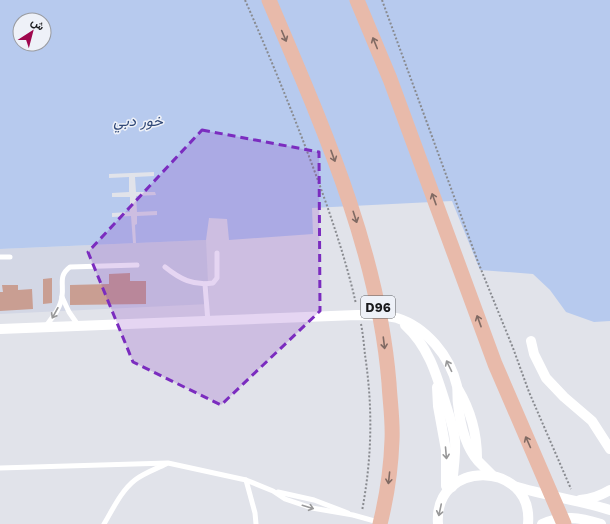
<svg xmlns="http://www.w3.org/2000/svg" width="610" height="524" viewBox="0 0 610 524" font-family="'Work Sans',Vazirmatn,sans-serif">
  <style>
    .built { fill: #d3d7e5 }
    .water { fill: #b7caee; fill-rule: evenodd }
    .pier { fill: #e1e3ea }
    .building { fill: #c99e92 }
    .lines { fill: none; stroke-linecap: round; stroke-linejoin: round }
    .path { stroke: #898b90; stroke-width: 2; stroke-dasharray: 2 2; stroke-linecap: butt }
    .lane { stroke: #fff; stroke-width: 5 }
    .street { stroke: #fff; stroke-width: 10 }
    .primary { stroke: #e8baaa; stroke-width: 15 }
    .oneway { stroke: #806a63 }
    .oneway2 { stroke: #989899 }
    .marked { fill: #7b2cbf; fill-opacity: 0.2; stroke: #7b2cbf; stroke-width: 3; stroke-dasharray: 8 5; stroke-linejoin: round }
    .labels { text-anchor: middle; stroke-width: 3; stroke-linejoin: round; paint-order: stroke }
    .shield { fill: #eef1f8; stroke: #595a5e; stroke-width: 1 }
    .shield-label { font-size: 13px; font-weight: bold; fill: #19191c }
    .water-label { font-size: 15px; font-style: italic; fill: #304877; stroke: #eef1f8 }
  </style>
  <rect width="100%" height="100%" fill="#e1e3ea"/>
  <polygon class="built" points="206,240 209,304 0,314 0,249"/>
  <path class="water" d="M 0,0 L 610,0 L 610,321 L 594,322 L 566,312 L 550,290 L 533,274 L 480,270 L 452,201 L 312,208 L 313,234 L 229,240 L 227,219 L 209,218 L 206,240 L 0,249 ZM 20,20 L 44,20 L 44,44 L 20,44 Z"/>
  <polygon class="pier" points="154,172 154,176 135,177 136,192 155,192 156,195 136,196 137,212 157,211 157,215 137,216 137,224 135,225 136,243 133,243 131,216 112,217 112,213 130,212 130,197 112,197 112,193 129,192 129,177 109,178 109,174"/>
  <g class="building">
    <polygon points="130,273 130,281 146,281 146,304 70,305 70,285 109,284 109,274"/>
    <polygon points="52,278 52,303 43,304 43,279"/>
    <polygon points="2,285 18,285 18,290 32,289 33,309 0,311 0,292 3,292"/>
  </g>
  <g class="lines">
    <g class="path">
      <path d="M 245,0 C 272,61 297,123 320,186 C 334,225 347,264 356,304"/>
      <polyline points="382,0 478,262 513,348 529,392 571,489"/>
      <path d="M 361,324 C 363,334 364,345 365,355 C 373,408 372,458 362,511"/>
    </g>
    <g class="lane">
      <polyline points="0,257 10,257"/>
      <path d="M 165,267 C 180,279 193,286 213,283 L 217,278 L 217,253"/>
      <polyline points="205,284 208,322"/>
      <polyline points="62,297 69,312 78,325"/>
      <path d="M 45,327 C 52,318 61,308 62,296 C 64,284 58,276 70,267 L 137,265"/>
      <polyline points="0,468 168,463 246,480 273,491 285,499 312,508 353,515 378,522"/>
      <polyline points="246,480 255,513 256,524"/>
      <polyline points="278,492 314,500 348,513"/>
      <path d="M 104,524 C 113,509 121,491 135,480 C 144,473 156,469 166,464"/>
    </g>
    <g class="street">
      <path d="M 405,325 C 428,346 436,373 445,402 C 449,415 454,428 455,441 C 456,456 453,471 452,487"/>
      <path d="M 0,329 L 357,315 C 370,315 384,315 397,318 C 426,327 450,356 457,386 C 458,392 457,398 458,404 C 460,423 465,446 478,461 C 483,466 488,471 493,476"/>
      <polyline points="531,341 534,354 546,378 564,397 592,421 610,449"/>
      <polyline points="437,387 438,406 446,450 446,486"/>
      <path d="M 458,389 C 471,411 477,433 477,458"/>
      <path d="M 514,486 C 546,496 579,500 610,510"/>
      <path d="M 580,500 C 592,499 600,496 610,490"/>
      <path d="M 438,524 C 433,458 534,460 528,524"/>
      <path d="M 542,524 C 563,515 579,517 601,524"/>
    </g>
    <g class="primary">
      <path d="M 269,0 C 321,123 378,248 389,383 C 390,402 393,421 392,440 C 391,468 387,496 380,524"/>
      <polyline points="357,0 390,79 495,364 564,524"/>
    </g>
  </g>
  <defs><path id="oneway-shaft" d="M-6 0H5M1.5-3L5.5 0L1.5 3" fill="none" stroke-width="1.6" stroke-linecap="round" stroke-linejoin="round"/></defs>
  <g class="oneway">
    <use href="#oneway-shaft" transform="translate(284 36) rotate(67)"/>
    <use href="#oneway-shaft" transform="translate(375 43) rotate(-112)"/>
    <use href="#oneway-shaft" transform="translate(333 156) rotate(70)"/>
    <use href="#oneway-shaft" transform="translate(434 199) rotate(-110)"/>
    <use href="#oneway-shaft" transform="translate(355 217) rotate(72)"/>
    <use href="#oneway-shaft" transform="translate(479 321) rotate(-110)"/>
    <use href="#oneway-shaft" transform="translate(384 343) rotate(83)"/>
    <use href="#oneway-shaft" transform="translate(528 442) rotate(-114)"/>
    <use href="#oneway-shaft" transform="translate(389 478) rotate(96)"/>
  </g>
  <g class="oneway2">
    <use href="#oneway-shaft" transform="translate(55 313) rotate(119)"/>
    <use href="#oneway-shaft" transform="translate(449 366) rotate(-116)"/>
    <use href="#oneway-shaft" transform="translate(446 453) rotate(85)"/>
    <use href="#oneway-shaft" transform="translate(308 507) rotate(17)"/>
    <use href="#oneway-shaft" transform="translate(440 510) rotate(102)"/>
  </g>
  <path class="marked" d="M 202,130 L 319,152 L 320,311 L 221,405 L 133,362 L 88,252 Z"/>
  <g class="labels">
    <rect class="shield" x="361" y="296" width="34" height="22" rx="3"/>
    <g class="shield-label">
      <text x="378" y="312">D96</text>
    </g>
    <g class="water-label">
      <text x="138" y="126">خور دبي</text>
    </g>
  </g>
  <g transform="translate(32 32) rotate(36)"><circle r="19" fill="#eef1f8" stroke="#999ba0"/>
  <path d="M0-3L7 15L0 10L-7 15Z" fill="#9f074e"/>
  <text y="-6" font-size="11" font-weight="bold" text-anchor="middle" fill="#19191c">ش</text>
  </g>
</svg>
